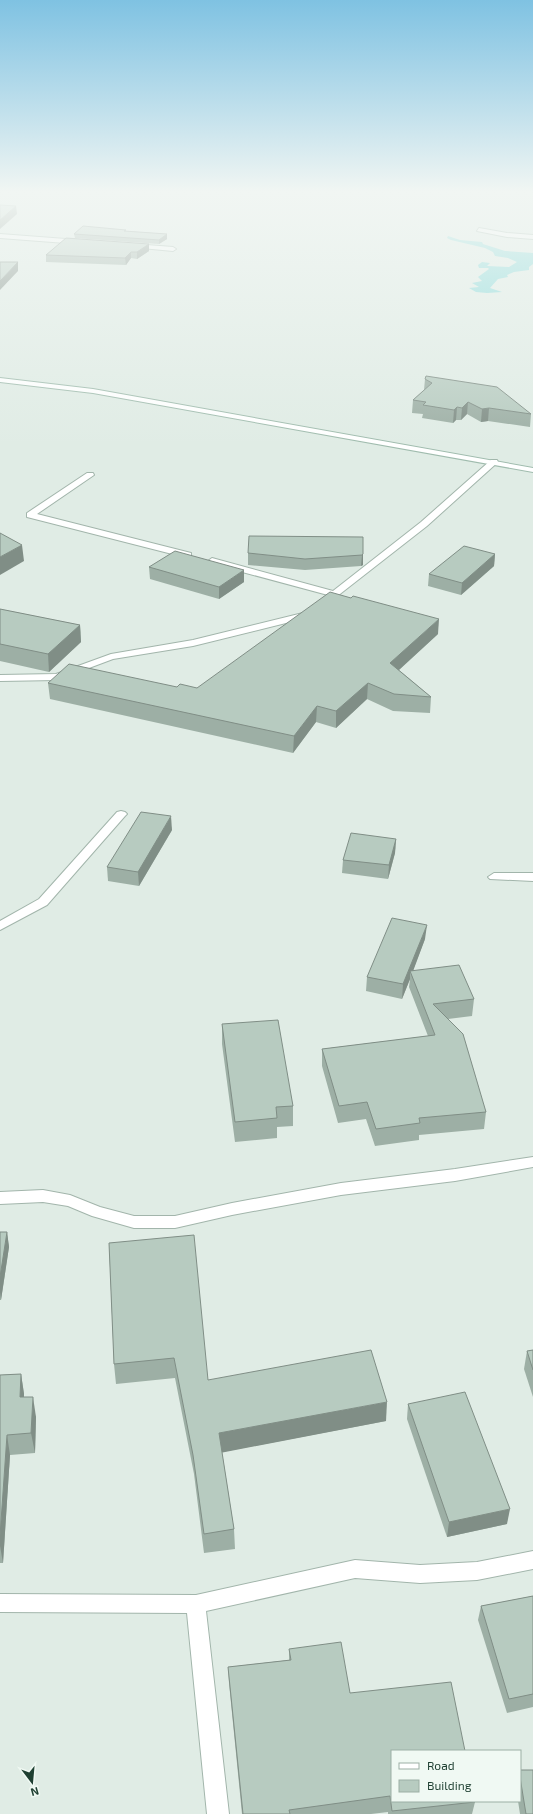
<svg xmlns="http://www.w3.org/2000/svg" width="533" height="1814" viewBox="0 0 533 1814" font-family="'Exo 2',sans-serif">
  <style>
    .water { fill: #81d8d8 }
    .lines { fill: none; stroke-linecap: round; stroke-linejoin: round }
    .street-casing { stroke: #a2b5ab; stroke-width: 2 }
    .secondary-casing { stroke: #a0bcae; stroke-width: 2 }
    .street { fill: #fff; fill-rule: evenodd }
    .secondary { fill: #fff; fill-rule: evenodd }
    .wall { fill: #9dafa5 }
    .shaded-wall { fill: #808e86 }
    .building { fill: #b7cbc0; stroke: #808e86 }
  </style>
  <rect width="100%" height="100%" fill="#e0ece5"/>
  <polygon class="water" points="448,236 460,240 482,242 483,244 505,251 533,253 533,264 529,267 529,270 514,272 507,275 508,277 498,279 490,288 502,292 487,293 476,292 469,288 479,287 472,283 482,281 478,277 489,269 488,268 479,268 478,265 482,262 490,263 487,266 509,267 517,262 508,258 495,256 493,252 485,248 451,240 447,238"/>
  <g class="lines">
    <defs>
      <g id="street">
        <polygon points="479,228 507,233 533,235 533,239 507,237 477,231"/>
        <polygon points="0,234 79,240 82,242 79,244 0,238"/>
        <polygon points="133,244 173,247 176,249 173,251 131,247 131,245"/>
        <polygon points="491,460 497,460 498,462 427,526 331,601 325,601 324,599 328,595 209,563 208,561 212,558 333,591 421,522"/>
        <polygon points="87,473 93,473 94,475 37,514 191,553 191,557 188,558 27,517 27,513"/>
        <polygon points="307,612 310,613 312,615 310,617 193,646 113,659 57,680 0,681 0,675 56,674 111,654 193,640"/>
        <polygon points="121,811 125,812 127,814 125,816 47,905 0,930 0,921 39,899 117,812"/>
        <polygon points="494,873 533,873 533,881 490,879 488,877"/>
        <polygon points="533,1157 533,1167 455,1181 341,1195 232,1215 175,1228 134,1228 92,1216 68,1206 43,1202 0,1204 0,1192 43,1190 70,1195 100,1207 134,1216 175,1216 232,1203 341,1183 455,1169"/>
        <polygon points="533,1551 533,1569 477,1580 420,1583 355,1578 206,1611 229,1814 207,1814 187,1613 0,1612 0,1594 196,1595 355,1560 420,1565 477,1562"/>
      </g>
      <polygon id="secondary" points="0,378 93,389 533,468 533,472 93,393 0,382"/>
    </defs>
    <use href="#street" class="street-casing"/>
    <use href="#secondary" class="secondary-casing"/>
    <use href="#street" class="street"/>
    <use href="#secondary" class="secondary"/>
  </g>
  <g class="wall">
    <polygon points="126,231 167,234 167,239 159,244 75,238 74,234"/>
    <polygon points="149,244 149,251 137,259 131,258 126,265 46,262 46,255"/>
    <polygon points="425,379 531,414 530,427 488,421 481,422 467,414 461,420 456,420 453,423 422,418 423,414 412,413 413,400 424,390"/>
    <polygon points="248,553 363,554 363,565 361,566 305,570 248,565"/>
    <polygon points="495,554 494,566 461,595 428,586 429,574"/>
    <polygon points="149,567 244,582 219,599 150,579"/>
    <polygon points="0,609 80,625 81,642 49,672 0,661"/>
    <polygon points="438,634 399,670 431,697 430,713 393,711 367,699 336,728 316,722 293,753 50,699 48,683 197,688"/>
    <polygon points="172,830 139,886 108,881 107,867"/>
    <polygon points="396,839 395,853 388,879 342,873 343,860"/>
    <polygon points="425,939 413,970 474,999 472,1016 448,1019 486,1112 484,1129 419,1135 419,1140 375,1146 366,1119 338,1123 322,1066 322,1049 428,1036 409,987 410,979 402,999 366,991 367,977"/>
    <polygon points="222,1024 293,1106 293,1126 277,1127 277,1138 235,1142 222,1044"/>
    <polygon points="0,1232 7,1232 9,1247 1,1300 0,1300"/>
    <polygon points="109,1243 208,1380 386,1421 222,1452 234,1529 235,1549 204,1553 194,1474 175,1378 116,1384 114,1364"/>
    <polygon points="533,1350 533,1397 524,1369 527,1351"/>
    <polygon points="21,1374 24,1394 24,1397 36,1417 35,1453 10,1455 3,1563 0,1563 0,1375"/>
    <polygon points="408,1404 507,1524 447,1537 407,1419"/>
    <polygon points="533,1596 533,1707 507,1713 478,1620 481,1606"/>
    <polygon points="289,1649 350,1693 475,1802 472,1814 388,1814 388,1812 371,1814 242,1814 229,1683 228,1667 289,1660"/>
    <polygon points="520,1770 533,1814 520,1814 518,1801 520,1801"/>
  </g>
  <g class="shaded-wall">
    <polygon points="16,206 17,214 0,229 0,220"/>
    <polygon points="167,234 167,239 159,244 159,240"/>
    <polygon points="149,244 149,251 137,259 137,252"/>
    <polygon points="131,252 131,258 126,265 125,258"/>
    <polygon points="18,262 18,271 0,290 0,281"/>
    <polygon points="468,402 467,414 461,420 462,408"/>
    <polygon points="457,407 456,420 453,423 454,410"/>
    <polygon points="489,408 488,421 481,422 482,409"/>
    <polygon points="22,545 24,561 0,575 0,557"/>
    <polygon points="363,554 363,565 361,566 362,555"/>
    <polygon points="495,554 494,566 461,595 462,583"/>
    <polygon points="244,570 244,582 219,599 219,587"/>
    <polygon points="439,619 438,634 389,679 390,663"/>
    <polygon points="80,625 81,642 49,672 48,654"/>
    <polygon points="368,683 367,699 336,728 336,711"/>
    <polygon points="317,706 316,722 293,753 294,736"/>
    <polygon points="171,816 172,830 139,886 138,872"/>
    <polygon points="396,839 395,853 388,879 389,865"/>
    <polygon points="427,925 425,939 412,974 410,971 410,979 402,999 403,984"/>
    <polygon points="7,1232 9,1247 1,1300 0,1292 0,1277"/>
    <polygon points="21,1374 24,1394 23,1418 20,1397"/>
    <polygon points="33,1397 36,1417 35,1453 31,1433"/>
    <polygon points="387,1402 386,1421 220,1453 219,1433"/>
    <polygon points="7,1435 10,1455 3,1563 0,1546 0,1536"/>
    <polygon points="510,1509 507,1524 447,1537 449,1522"/>
  </g>
  <g class="building">
    <polygon points="0,205 16,206 0,220"/>
    <polygon points="83,226 126,230 124,231 167,234 159,240 74,234"/>
    <polygon points="66,238 149,244 137,252 131,252 125,258 46,255"/>
    <polygon points="0,262 18,262 0,281"/>
    <polygon points="426,376 497,387 531,414 489,408 482,409 468,402 462,408 457,407 454,410 423,405 426,402 413,400 432,383 425,379"/>
    <polygon points="0,533 22,545 0,557"/>
    <polygon points="249,536 363,537 363,554 362,555 305,559 248,553"/>
    <polygon points="464,546 495,554 462,583 429,574"/>
    <polygon points="175,551 244,570 219,587 149,567"/>
    <polygon points="330,592 351,598 353,596 439,619 390,663 431,697 394,694 368,683 336,711 317,706 294,736 48,683 69,664 177,687 180,684 197,688"/>
    <polygon points="0,609 80,625 48,654 0,644"/>
    <polygon points="141,812 171,816 138,872 107,867"/>
    <polygon points="351,833 396,839 389,865 343,860"/>
    <polygon points="392,918 427,925 403,984 367,977"/>
    <polygon points="459,965 474,999 433,1004 463,1034 486,1112 419,1118 420,1123 376,1129 367,1102 339,1106 322,1049 435,1035 410,971"/>
    <polygon points="278,1020 293,1106 276,1107 277,1118 235,1122 222,1024"/>
    <polygon points="0,1232 7,1232 0,1277"/>
    <polygon points="194,1235 208,1380 371,1350 387,1402 219,1433 234,1529 204,1534 193,1455 174,1358 114,1364 109,1243"/>
    <polygon points="533,1350 533,1370 527,1351"/>
    <polygon points="21,1374 20,1397 33,1397 31,1433 7,1435 0,1536 0,1375"/>
    <polygon points="465,1392 510,1509 449,1522 408,1404"/>
    <polygon points="533,1596 533,1694 509,1699 481,1606"/>
    <polygon points="341,1642 350,1693 451,1682 465,1751 392,1751 392,1801 475,1801 475,1802 392,1811 390,1796 289,1810 290,1814 243,1814 228,1667 291,1660 289,1649"/>
    <polygon points="520,1770 533,1770 533,1814 526,1814 520,1777"/>
  </g>
  <linearGradient id="sky" x2="0" y2="1"><stop stop-color="#7fc2e2"/><stop offset="0.43" stop-color="#f1f6f3"/><stop offset="1" stop-color="#f1f6f3" stop-opacity="0"/></linearGradient>
  <rect width="533" height="446" fill="url(#sky)"/>
  <rect x="391" y="1750" width="130" height="52" fill="#f0f9f3" stroke="#9cafa5"/>
  <rect x="399" y="1763" width="20" height="6" fill="#ffffff" stroke="#9cafa5"/>
  <text x="427" y="1770" font-size="12" fill="#1e3f31">Road</text>
  <rect x="399" y="1780" width="20" height="12" fill="#b7cbc0" stroke="#9cafa5"/>
  <text x="427" y="1790" font-size="12" fill="#1e3f31">Building</text>
  <g transform="translate(32 1782) rotate(164)" stroke="#f0f9f3" stroke-width="3" paint-order="stroke">
  <path d="M0-3L7 15L0 10L-7 15Z" fill="#1e3f31"/>
  <text y="-6" font-size="11" font-weight="bold" text-anchor="middle" fill="#1e3f31">N</text>
  </g>
</svg>
